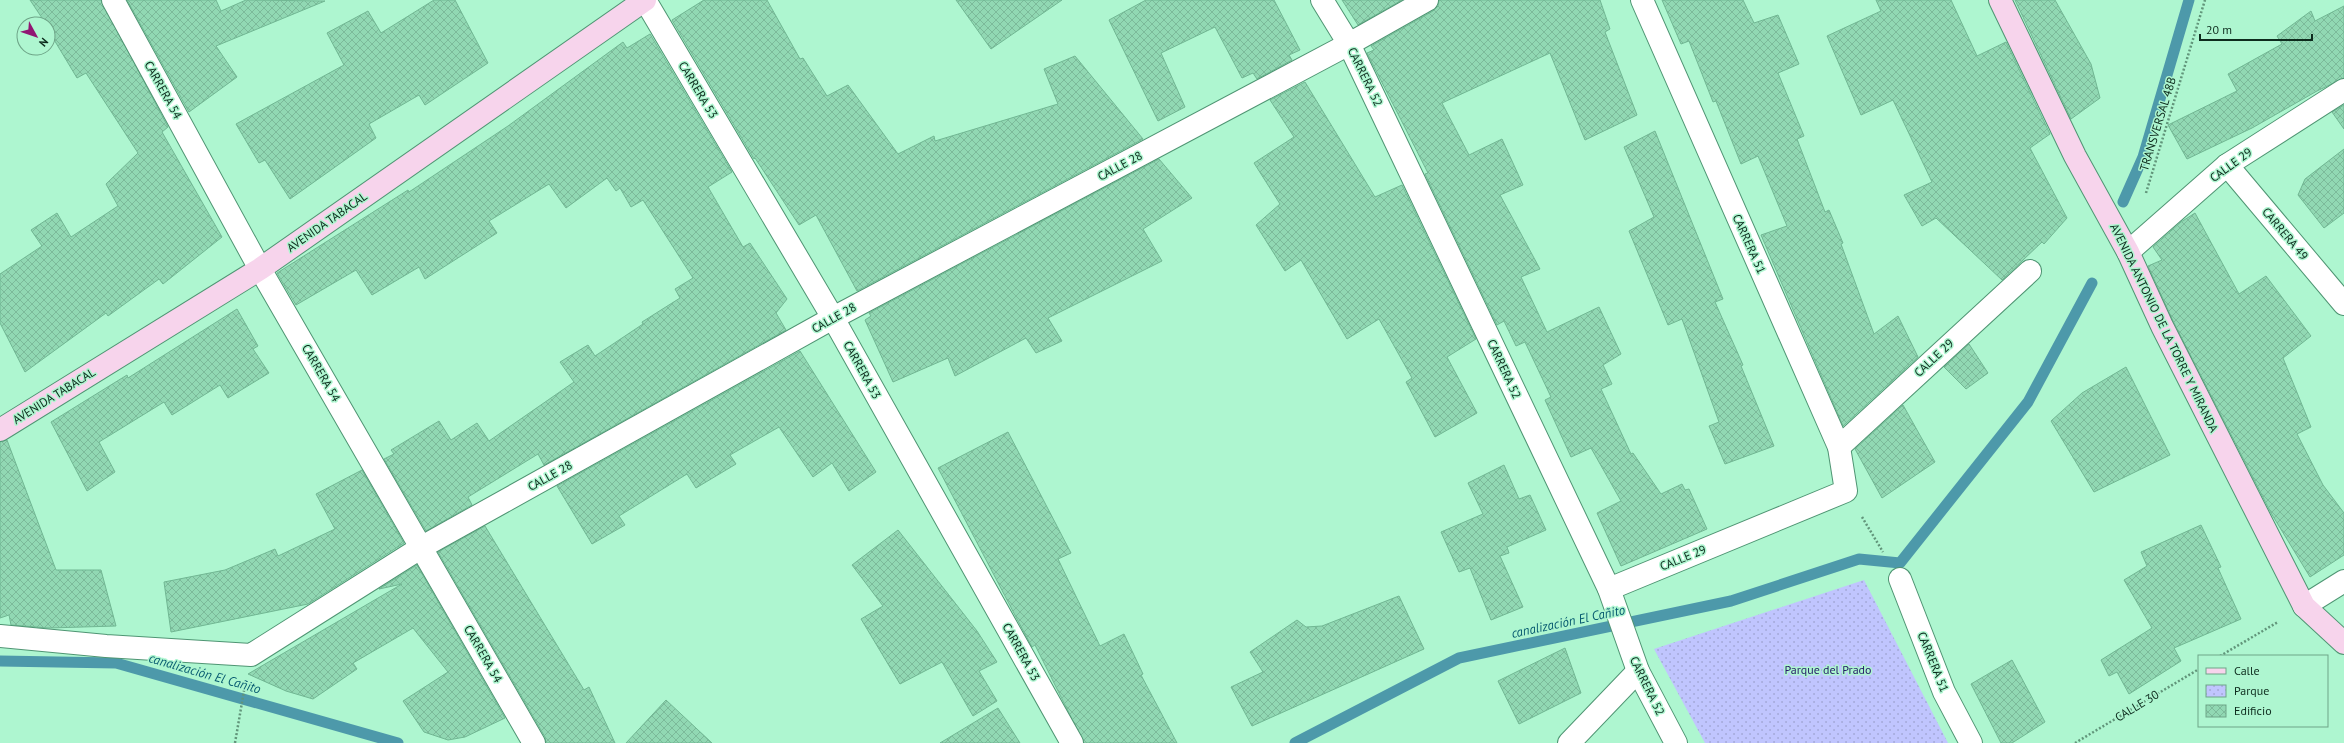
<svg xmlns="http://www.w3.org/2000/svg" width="2344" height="743" viewBox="0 0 2344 743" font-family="'PT Sans',sans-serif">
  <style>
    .park { fill: url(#park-dots) }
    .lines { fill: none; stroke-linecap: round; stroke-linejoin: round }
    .stream { stroke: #4d99aa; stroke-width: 11 }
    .building { fill: url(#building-cross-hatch); stroke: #71b793 }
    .street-casing { stroke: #4f9573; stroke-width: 24 }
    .secondary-casing { stroke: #4f9573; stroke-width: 24 }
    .path { stroke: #61957a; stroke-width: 2.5; stroke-dasharray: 2 2; stroke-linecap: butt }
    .street { stroke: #fff; stroke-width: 22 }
    .secondary { stroke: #f7d4ec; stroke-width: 22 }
    .labels { text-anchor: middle; stroke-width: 3; stroke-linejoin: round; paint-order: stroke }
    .street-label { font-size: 12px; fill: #0d2b1d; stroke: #aef6d0 }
    .park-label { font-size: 12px; fill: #241967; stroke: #aef6d0 }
    .water-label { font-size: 13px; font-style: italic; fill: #095c71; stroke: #aef6d0 }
  </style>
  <defs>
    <pattern id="park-dots" width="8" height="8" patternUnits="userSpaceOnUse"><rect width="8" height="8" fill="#c0c5fe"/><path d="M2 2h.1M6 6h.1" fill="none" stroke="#a4a9d9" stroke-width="1.8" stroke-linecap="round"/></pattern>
    <pattern id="building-cross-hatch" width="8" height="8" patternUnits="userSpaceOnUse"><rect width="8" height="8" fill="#91d8b3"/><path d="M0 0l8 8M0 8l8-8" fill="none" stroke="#7cba9a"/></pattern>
  </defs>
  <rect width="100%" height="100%" fill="#aef6d0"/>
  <polygon class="park" points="1864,580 1948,743 1705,743 1654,649"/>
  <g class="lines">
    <g class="stream">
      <polyline points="2123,202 2143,157 2189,0"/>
      <polyline points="0,661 116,663 398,743"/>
      <polyline points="1295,743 1459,658 1731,601 1859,559 1900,563 2028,402 2092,283"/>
    </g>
  </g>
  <g class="building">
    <polygon points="30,0 101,0 168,127 162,132 222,237 163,284 159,279 108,316 106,313 25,372 0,323 0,274 42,246 31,230 57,213 71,237 118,206 106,184 138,153 86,73 77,78 53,38 48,24 46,24"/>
    <polygon points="127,0 216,0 221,11 246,0 325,1 216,46 237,77 189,112"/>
    <polygon points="434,0 455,0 488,63 425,105 419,95 369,124 376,138 290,199 265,160 259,163 236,124 344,65 327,33 368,11 381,33"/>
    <polygon points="704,0 767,0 800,59 803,58 827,96 848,85 898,154 934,136 935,141 1058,104 1044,69 1075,56 1143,139 857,291 816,215 799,225 755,158 754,159 672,20"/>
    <polygon points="956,0 1062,0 991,49"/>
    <polygon points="1146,0 1274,0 1300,50 1289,55 1292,60 1257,79 1253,73 1242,78 1215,27 1161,53 1185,107 1158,121 1109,20"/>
    <polygon points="1342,0 1402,0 1358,25"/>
    <polygon points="1439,0 1600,0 1610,29 1605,32 1637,115 1585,140 1550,53 1442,103 1469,155 1502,139 1523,185 1500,195 1540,269 1521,277 1547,332 1599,307 1621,354 1603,365 1612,384 1601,389 1631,454 1633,453 1661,494 1682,484 1685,490 1689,489 1707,529 1621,566 1597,513 1621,501 1591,448 1571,457 1545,400 1551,397 1525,342 1516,346 1504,321 1497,325 1425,174 1428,173 1367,53 1374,50 1371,46 1433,11 1438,6"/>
    <polygon points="1662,0 1743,0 1754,23 1778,15 1799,64 1778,73 1804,136 1797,139 1825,212 1829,210 1843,243 1841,244 1874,334 1898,316 1918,357 1843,426 1761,235 1787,226 1758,156 1741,164 1716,101 1713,102 1689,41 1681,44"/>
    <polygon points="1876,0 1951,0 1977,56 2006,42 2050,134 2030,148 2067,218 2044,244 2042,242 2002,280 1936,218 1922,226 1904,195 1932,182 1893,100 1861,115 1827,36 1881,11"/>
    <polygon points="2015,0 2055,0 2091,64 2100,98 2071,119"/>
    <polygon points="2344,6 2344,78 2317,91 2252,128 2187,159 2168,125 2237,91 2228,74 2282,44 2277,36 2311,11 2315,21"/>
    <polygon points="650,34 732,172 708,187 743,247 750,243 787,299 776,313 786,330 544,465 538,454 468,497 472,505 426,531 384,459 394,454 391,450 439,421 451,440 477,423 489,441 574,382 560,362 588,345 595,356 643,324 642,322 680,298 675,289 693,278 643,200 631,207 620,188 616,191 607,178 566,208 549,184 489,221 497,233 425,279 419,267 372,295 356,270 296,305 277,273 408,190 409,192 508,126 623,42 627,48"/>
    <polygon points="1305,82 1375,197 1402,185 1476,339 1447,357 1477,413 1435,437 1406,382 1412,378 1379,319 1347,339 1301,260 1285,271 1256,225 1280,204 1254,163 1294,137 1270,100"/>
    <polygon points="2344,105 2344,129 2332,112"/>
    <polygon points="1655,131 1723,299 1715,302 1743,365 1741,366 1774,446 1725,464 1709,426 1719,422 1682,319 1668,325 1629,231 1654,217 1624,147"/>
    <polygon points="2344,149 2344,213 2324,228 2298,195 2305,179"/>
    <polygon points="1159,159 1192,198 1143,229 1162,261 1048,318 1062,341 1036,353 1026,338 955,376 948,358 893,382 865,320 871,316 869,313"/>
    <polygon points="2195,213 2239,294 2266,276 2311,336 2283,358 2311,427 2297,434 2323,485 2344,513 2344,555 2310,577 2271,513 2173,321 2148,266 2162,260 2153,247 2181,222"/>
    <polygon points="237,309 258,346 253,349 269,373 228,398 220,385 172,415 164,402 99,442 115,472 87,491 51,422 127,375 128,378"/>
    <polygon points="1969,344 1988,373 1966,389 1944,367"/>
    <polygon points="800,351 876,472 849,491 832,463 813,477 779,427 730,455 736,464 696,488 687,474 619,516 625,525 592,544 557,486"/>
    <polygon points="2126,367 2170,455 2094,492 2051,421 2082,393"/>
    <polygon points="1903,405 1935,462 1882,498 1855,449"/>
    <polygon points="1008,432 1071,553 1058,559 1100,646 1124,634 1143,674 1141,675 1177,743 1084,743 1035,645 1032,647 1017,619 938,468"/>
    <polygon points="7,440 56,570 101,570 116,626 49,628 11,625 9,615 0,618 0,442"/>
    <polygon points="1504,465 1519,499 1530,495 1546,530 1507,547 1509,553 1500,556 1523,607 1491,620 1470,568 1459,572 1441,532 1483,514 1468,483"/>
    <polygon points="362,470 404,543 308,604 171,632 164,582 225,570 275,549 278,556 335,529 316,494"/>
    <polygon points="2201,525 2221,567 2218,568 2241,619 2174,648 2181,661 2129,694 2117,672 2109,676 2101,660 2152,628 2124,580 2147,566 2141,552"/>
    <polygon points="485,526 584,690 589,687 615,743 546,743 545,737 438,552"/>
    <polygon points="898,530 977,631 997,662 979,671 997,701 973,716 942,662 900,684 861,619 883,606 852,565"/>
    <polygon points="417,565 505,718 465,737 448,740 424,732 403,701 448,672 413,628 353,663 357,669 313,699 286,691 248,674 402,584 379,589"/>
    <polygon points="1399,596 1424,649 1252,726 1231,687 1263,672 1250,652 1297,620 1306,627 1322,626"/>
    <polygon points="1565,648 1581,693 1519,724 1498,681"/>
    <polygon points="2012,660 2045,722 2012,743 2001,743 1971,684"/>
    <polygon points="666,700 712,743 626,743"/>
    <polygon points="998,708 1020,743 940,743"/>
  </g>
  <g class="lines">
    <defs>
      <g id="street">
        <polyline points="113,0 260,269 534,743"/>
        <polyline points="645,0 833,318 1072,743"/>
        <polyline points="1322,0 1349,44 1609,589 1638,671 1676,743"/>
        <polyline points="2227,165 2344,304"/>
        <polyline points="2128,252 2227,165 2344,90"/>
        <polyline points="1839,447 2030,271"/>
        <polyline points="1900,579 1944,692 1971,743"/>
        <polyline points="1609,589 1846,491 1839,447 1642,0"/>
        <polyline points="2304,606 2344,581"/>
        <polyline points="0,636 106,646 251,655 422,547 833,318 1349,44 1427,0"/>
        <polyline points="1569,743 1638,671"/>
      </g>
      <g id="secondary">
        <polyline points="2000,0 2075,156 2128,252 2162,326 2304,606 2344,643"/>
        <polyline points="0,430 260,269 645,0"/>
      </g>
    </defs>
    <use href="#street" class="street-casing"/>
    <use href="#secondary" class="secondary-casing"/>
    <g class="path">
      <polyline points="2146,193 2205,0"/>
      <polyline points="1862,517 1883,552"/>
      <polyline points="2220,656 2278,622"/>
      <polyline points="235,743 245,685"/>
      <polyline points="2075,743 2199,669"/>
    </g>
    <use href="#street" class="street"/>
    <use href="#secondary" class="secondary"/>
  </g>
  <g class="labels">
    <g class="street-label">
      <text transform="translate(1365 77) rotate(64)" y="4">CARRERA 52</text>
      <text transform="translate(163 90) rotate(61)" y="4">CARRERA 54</text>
      <text transform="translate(698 90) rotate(59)" y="4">CARRERA 53</text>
      <text transform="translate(2158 124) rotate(-73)" y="4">TRANSVERSAL 48B</text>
      <text transform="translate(2231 165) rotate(-36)" y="4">CALLE 29</text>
      <text transform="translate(1120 166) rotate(-28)" y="4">CALLE 28</text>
      <text transform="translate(327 222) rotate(-35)" y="4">AVENIDA TABACAL</text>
      <text transform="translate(2285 234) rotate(50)" y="4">CARRERA 49</text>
      <text transform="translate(1749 244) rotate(66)" y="4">CARRERA 51</text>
      <text transform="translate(834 318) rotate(-29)" y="4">CALLE 28</text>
      <text transform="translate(2164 328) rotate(64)" y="4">AVENIDA ANTONIO DE LA TORRE Y MIRANDA</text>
      <text transform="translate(1934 358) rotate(-43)" y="4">CALLE 29</text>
      <text transform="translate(1504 369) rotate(65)" y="4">CARRERA 52</text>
      <text transform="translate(862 370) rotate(61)" y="4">CARRERA 53</text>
      <text transform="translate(321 373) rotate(60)" y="4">CARRERA 54</text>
      <text transform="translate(54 396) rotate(-32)" y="4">AVENIDA TABACAL</text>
      <text transform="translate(550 476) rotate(-29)" y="4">CALLE 28</text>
      <text transform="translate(1683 558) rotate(-22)" y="4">CALLE 29</text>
      <text transform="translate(1021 652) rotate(61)" y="4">CARRERA 53</text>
      <text transform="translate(483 654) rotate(60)" y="4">CARRERA 54</text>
      <text transform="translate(1933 662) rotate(68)" y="4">CARRERA 51</text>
      <text transform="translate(1647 686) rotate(64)" y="4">CARRERA 52</text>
      <text transform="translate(2137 706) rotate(-31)" y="4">CALLE 30</text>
    </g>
    <g class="park-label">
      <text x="1828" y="674">Parque del Prado</text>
    </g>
    <g class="water-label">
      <text transform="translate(1568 621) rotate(-12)" y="5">canalización El Cañito</text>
      <text transform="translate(205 673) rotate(16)" y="5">canalización El Cañito</text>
    </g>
  </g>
  <rect x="2198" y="655" width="130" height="72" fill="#aef6d0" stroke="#6ea588"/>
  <rect x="2206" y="668" width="20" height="6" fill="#f7d4ec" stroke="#6ea588"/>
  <text x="2234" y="675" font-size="12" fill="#0d2b1d">Calle</text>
  <rect x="2206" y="685" width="20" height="12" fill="url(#park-dots)" stroke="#6ea588"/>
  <text x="2234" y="695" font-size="12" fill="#0d2b1d">Parque</text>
  <rect x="2206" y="705" width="20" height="12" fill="url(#building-cross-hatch)" stroke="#6ea588"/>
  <text x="2234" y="715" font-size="12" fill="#0d2b1d">Edificio</text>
  <g transform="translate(36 36) rotate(130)"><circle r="19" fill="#aef6d0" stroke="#6ea588"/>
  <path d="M0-3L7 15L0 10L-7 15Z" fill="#911673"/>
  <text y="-6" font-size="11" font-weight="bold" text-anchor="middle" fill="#0d2b1d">N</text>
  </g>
  <path d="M2200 34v6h112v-6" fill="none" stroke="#0d2b1d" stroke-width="2"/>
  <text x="2206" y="34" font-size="12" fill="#0d2b1d" stroke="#aef6d0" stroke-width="3" paint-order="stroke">20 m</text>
</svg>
